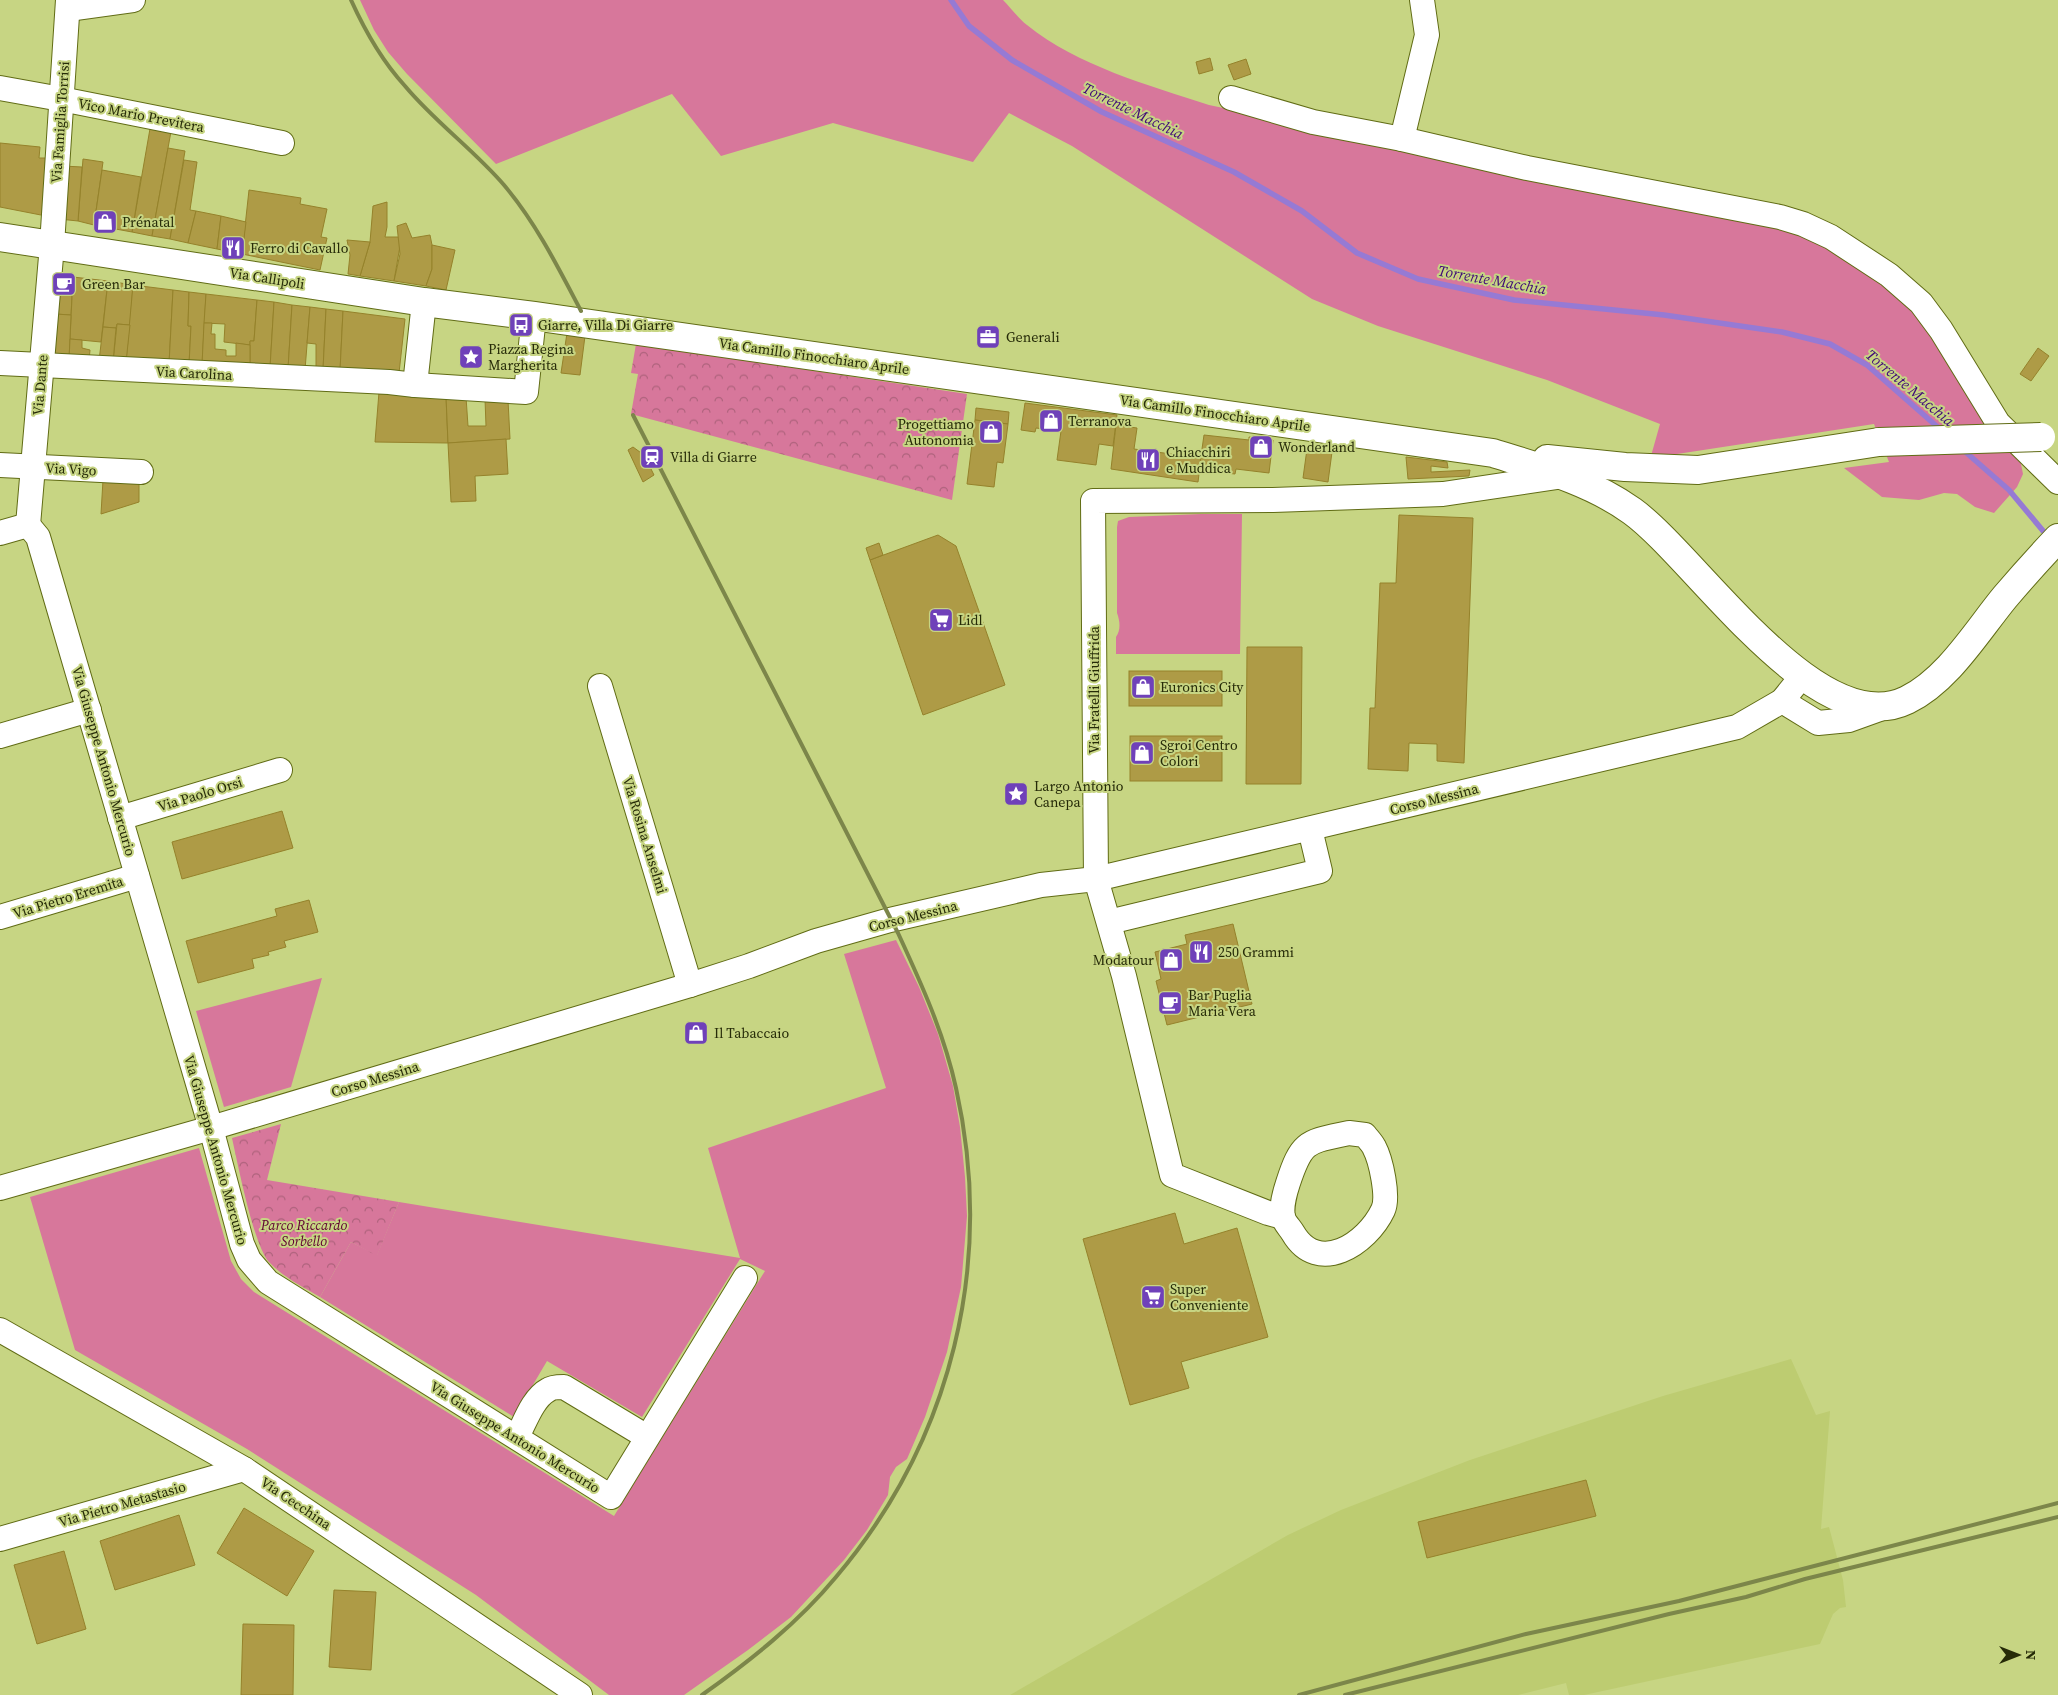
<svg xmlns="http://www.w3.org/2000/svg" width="2058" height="1695" viewBox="0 0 2058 1695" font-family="'Source Serif 4',serif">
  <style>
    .built { fill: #bdcc71 }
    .grass { fill: #d7779b }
    .park { fill: url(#park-crowns) }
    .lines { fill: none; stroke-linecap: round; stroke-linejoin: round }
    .stream { stroke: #967ad4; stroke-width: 5.5 }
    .building { fill: #ae9b46; stroke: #95822b }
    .minor-casing { stroke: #616c15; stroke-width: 26 }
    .major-casing { stroke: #616c15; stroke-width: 30 }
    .minor { stroke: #fff; stroke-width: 24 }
    .major { stroke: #fff; stroke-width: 28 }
    .rail { stroke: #7c864a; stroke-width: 4 }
    .major-bridge-casing { stroke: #616c15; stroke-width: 30; stroke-linecap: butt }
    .major-bridge { stroke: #fff; stroke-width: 28 }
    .labels { text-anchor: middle; stroke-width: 4; stroke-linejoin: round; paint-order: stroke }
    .street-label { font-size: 14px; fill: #262b08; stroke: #c7d583 }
    .poi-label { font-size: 14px; fill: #262b08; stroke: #c7d583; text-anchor: start }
    .park-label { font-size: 14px; font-style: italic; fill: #600033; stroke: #c7d583 }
    .water-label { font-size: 15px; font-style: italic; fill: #3f0878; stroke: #c7d583 }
  </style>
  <defs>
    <pattern id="park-crowns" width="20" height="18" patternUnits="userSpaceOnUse" patternTransform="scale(1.25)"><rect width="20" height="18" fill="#d7779b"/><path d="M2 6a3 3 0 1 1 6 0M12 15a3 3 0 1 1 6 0" fill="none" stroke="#ae627c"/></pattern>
  </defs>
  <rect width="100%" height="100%" fill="#c7d583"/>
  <polygon class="built" points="1791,1359 1816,1415 1830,1411 1821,1529 1829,1527 1843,1580 1846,1607 1840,1608 1833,1614 1820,1644 1584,1695 1569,1695 1566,1683 1518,1695 1010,1695 1288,1535 1341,1510 1470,1460 1663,1396"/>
  <g class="grass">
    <path d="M 360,0 L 1003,0 C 1011,8 1018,18 1027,25 C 1078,66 1148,85 1209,105 L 1800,230 L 1844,251 L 1923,315 L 2020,459 L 2023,474 L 2017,487 L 1994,513 L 1975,507 L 1957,494 L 1944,493 L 1919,500 L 1882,497 L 1844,468 L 1889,462 L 1874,424 L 1664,456 L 1651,456 L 1660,424 L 1547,380 L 1378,326 L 1312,299 L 1072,146 L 1009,113 L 973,162 L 833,123 L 721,156 L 672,94 L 496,164 L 407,74 L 388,52 L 374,30 Z"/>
    <path d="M 1201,514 L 1242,514 L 1240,654 L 1116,654 L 1116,637 C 1121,630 1120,621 1117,613 L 1117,527 L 1118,521 L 1129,517 Z"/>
    <polygon points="896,940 919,987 938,1034 953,1086 960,1127 965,1177 967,1216 961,1287 947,1352 925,1417 907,1459 896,1467 890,1477 888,1495 867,1530 844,1560 791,1617 748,1650 684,1695 609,1695 476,1595 247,1449 75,1350 30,1197 199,1148 231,1261 241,1279 254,1292 614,1516 765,1271 740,1259 642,1417 547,1361 514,1417 320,1297 351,1242 377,1255 399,1202 740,1258 708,1148 886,1088 844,954"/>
    <polygon points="322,978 291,1087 224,1107 196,1011"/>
  </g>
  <g class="park">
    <polygon points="636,344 967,394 952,500 631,414 638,374 631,373"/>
    <path d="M 281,1124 L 267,1180 L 399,1202 L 377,1256 L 351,1242 L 320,1297 C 303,1287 283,1277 269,1262 C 254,1246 238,1165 232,1138 Z"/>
  </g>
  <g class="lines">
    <g class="stream">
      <polyline points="951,0 969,26 1012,60 1102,112 1234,172 1302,211 1357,253 1418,279 1514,300 1664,315 1782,332 1830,344 1867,365 1941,430"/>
      <polyline points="1961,448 2009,490 2049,538"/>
    </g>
  </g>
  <g class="building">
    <polygon points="1210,58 1213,70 1199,74 1196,62"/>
    <polygon points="1246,59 1251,74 1234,80 1228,65"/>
    <polygon points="151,123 172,126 152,236 132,232"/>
    <polygon points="0,143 40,147 39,158 51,158 46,216 0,207"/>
    <polygon points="168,148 185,151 170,239 152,236"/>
    <polygon points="83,159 103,162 94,225 78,221"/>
    <polygon points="184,160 197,162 190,210 196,211 188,243 170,239"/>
    <polygon points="63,166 82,167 78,221 59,219"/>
    <polygon points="102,170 141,177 132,232 94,225"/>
    <polygon points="249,190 301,198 300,204 327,209 321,237 327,238 320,270 242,254"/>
    <polygon points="387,202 387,227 385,237 399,237 400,246 394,281 360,276 370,242 373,206"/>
    <polygon points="196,211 221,216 217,249 188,243"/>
    <polygon points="221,216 246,222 242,254 217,249"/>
    <polygon points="406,223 412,238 430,235 432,245 432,269 426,286 394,281 400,254 397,226"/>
    <polygon points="347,240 370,242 360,276 348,274 350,255"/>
    <polygon points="432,245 455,250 446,290 426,286 432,269"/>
    <polygon points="58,275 73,277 71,315 55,314"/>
    <polygon points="73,277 108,281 101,342 70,339"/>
    <polygon points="108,281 133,285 130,325 117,324 116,328 103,327"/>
    <polygon points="133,285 173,290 169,364 126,362"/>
    <polygon points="173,290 189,292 188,326 191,326 189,365 169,364"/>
    <polygon points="189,292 206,294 202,365 189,365 191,326 188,326"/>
    <polygon points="206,294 257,300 254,341 250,341 250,345 224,342 225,324 204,323"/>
    <polygon points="257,300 274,302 270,368 250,367 250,341 254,341"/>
    <polygon points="274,302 292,305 288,369 270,368"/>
    <polygon points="292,305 310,307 305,370 288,369"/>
    <polygon points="310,307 326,309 323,370 316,370 316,344 307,343"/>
    <polygon points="326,309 343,311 340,371 323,370"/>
    <polygon points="343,311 405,319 399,373 340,371"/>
    <polygon points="55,314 71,315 69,360 52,359"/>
    <polygon points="204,323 212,323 211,334 215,334 215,349 226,350 226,356 236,356 236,343 250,345 250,367 202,365"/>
    <polygon points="117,324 130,325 126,362 113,362"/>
    <polygon points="103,327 116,328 113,362 99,361"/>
    <polygon points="567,333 585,336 580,375 561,373"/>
    <polygon points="70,339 82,340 82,348 90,350 89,361 69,360"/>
    <polygon points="2038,348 2049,356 2031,381 2020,374"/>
    <polygon points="379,392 446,396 448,443 375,442"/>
    <polygon points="446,396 466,397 468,426 486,426 485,399 508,400 510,439 448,443"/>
    <polygon points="1025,403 1117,415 1113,446 1099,444 1096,465 1057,460 1061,431 1036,428 1035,432 1021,430"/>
    <polygon points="976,408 1009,412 1008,424 975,420"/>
    <polygon points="975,420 1008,424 1003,463 997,462 994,487 967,484"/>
    <polygon points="1116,425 1137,428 1134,449 1201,458 1198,482 1111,469"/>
    <polygon points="1204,435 1249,440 1249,437 1273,440 1269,473 1236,469 1235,474 1199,470"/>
    <polygon points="506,439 508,474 475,476 476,501 451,502 448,443"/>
    <polygon points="633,447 644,455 654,475 643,482 628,450"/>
    <polygon points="1307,449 1332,452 1328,482 1303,478"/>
    <polygon points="1406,457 1447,462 1448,468 1431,466 1431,472 1470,470 1469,476 1408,479"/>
    <polygon points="103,480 139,481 139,502 101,514"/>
    <polygon points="1399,515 1473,518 1464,763 1437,761 1437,744 1409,743 1408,771 1368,769 1370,708 1375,708 1380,583 1396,583"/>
    <polygon points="938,535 956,546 1005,685 923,715 870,560"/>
    <polygon points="879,543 883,555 870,560 866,548"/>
    <polygon points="1247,647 1302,647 1301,784 1246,784"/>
    <rect x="1129" y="671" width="93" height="35"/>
    <rect x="1130" y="736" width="92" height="45"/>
    <polygon points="282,811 293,848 182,879 172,842"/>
    <polygon points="309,900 318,932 284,941 286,947 268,952 269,955 252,959 254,968 198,983 186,941 277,916 275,909"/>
    <polygon points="1233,924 1252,1004 1167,1025 1156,981 1161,979 1155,952 1187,944 1185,935"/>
    <polygon points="1175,1213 1184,1244 1237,1228 1268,1337 1181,1362 1189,1388 1130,1405 1083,1239"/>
    <polygon points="1586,1480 1596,1516 1427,1558 1418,1522"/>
    <polygon points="244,1508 314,1551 287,1596 217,1553"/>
    <polygon points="179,1515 195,1565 115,1590 100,1541"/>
    <polygon points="64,1551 86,1629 37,1644 14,1565"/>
    <polygon points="334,1590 376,1592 371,1670 329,1667"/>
    <polygon points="243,1624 294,1625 293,1695 241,1695"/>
  </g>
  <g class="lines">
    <defs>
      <g id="minor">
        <polyline points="68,9 133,0"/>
        <polyline points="0,88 61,99 282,143"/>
        <polyline points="1231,98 1313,122 1402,139 1527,168 1780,217 1803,224 1831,237 1889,275 1921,303 1941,330 1998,423 2058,482"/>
        <polyline points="1402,139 1427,35 1422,0"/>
        <polyline points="0,363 389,382 415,385 526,392 534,316"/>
        <polyline points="415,385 424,302"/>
        <polyline points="0,465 141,472"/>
        <polyline points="28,525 38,537 211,1128 242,1244 249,1260 268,1282 611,1497 745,1278"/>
        <polyline points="28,525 52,245 68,0"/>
        <polyline points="0,533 28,525"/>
        <polyline points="600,686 690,985"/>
        <polyline points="1782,701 1818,723 1849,720 1888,706"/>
        <polyline points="0,736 89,710"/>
        <polyline points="120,818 280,770"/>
        <polyline points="0,917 137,876"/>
        <polyline points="1109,922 1320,871 1310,829"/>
        <path d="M 1349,1133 L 1365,1135 C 1368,1139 1372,1143 1374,1147 C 1381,1160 1389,1197 1383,1210 C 1367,1244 1318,1276 1293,1233 C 1290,1228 1284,1222 1283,1217 C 1281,1208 1285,1192 1288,1183 C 1302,1140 1307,1142 1349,1133 Z"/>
        <polyline points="0,1188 211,1128 690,985 749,966 816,941 890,920 1041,885 1096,879 1737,727 1782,701 1803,675"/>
        <polyline points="1283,1217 1268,1213 1172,1175 1124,976 1096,879 1093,501 1273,500 1443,494 1564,476"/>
        <polyline points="0,1330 244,1469 580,1695"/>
        <path d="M 517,1437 C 525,1422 533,1398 548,1390 C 552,1387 559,1387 564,1387 L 647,1437"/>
        <polyline points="0,1539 244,1469"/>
      </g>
      <g id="major">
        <path d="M 0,237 L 424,302 L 534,316 L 1493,453 C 1541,468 1590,481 1632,511 C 1695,556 1817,744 1907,700 C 1948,680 1977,631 2005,597 C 2022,577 2040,557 2058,538"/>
        <polyline points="1547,459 1625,467 1698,470 1879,442"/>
      </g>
    </defs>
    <use href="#minor" class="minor-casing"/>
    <use href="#major" class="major-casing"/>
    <use href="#minor" class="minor"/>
    <use href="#major" class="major"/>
    <g class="rail">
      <path d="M 351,0 C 365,31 382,61 405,86 C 435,122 474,150 504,185 C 536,223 558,267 581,311"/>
      <path d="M 633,415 L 898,933 C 921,983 944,1033 956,1088 C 995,1263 952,1440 836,1577 C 798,1623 751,1660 702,1695"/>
      <polyline points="1299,1695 1526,1634 1679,1601 2058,1503"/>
      <polyline points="1345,1695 1669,1614 1746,1597 1805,1579 2058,1517"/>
    </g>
    <defs>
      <polyline id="major-bridge" points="1879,442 2041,437"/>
    </defs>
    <use href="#major-bridge" class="major-bridge-casing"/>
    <use href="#major-bridge" class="major-bridge"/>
  </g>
  <defs>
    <symbol id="shop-square" viewBox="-11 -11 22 22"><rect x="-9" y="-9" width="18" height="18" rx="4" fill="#6f41b9" stroke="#c7d583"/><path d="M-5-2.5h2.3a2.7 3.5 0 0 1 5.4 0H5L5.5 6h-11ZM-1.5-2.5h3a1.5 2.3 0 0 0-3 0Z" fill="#fff"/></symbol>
    <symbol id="restaurant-square" viewBox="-11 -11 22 22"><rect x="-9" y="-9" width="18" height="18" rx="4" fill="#6f41b9" stroke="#c7d583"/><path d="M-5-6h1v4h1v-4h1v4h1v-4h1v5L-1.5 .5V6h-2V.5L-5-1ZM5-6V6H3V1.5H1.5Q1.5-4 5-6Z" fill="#fff"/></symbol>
    <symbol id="cafe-square" viewBox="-11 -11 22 22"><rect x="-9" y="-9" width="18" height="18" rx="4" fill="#6f41b9" stroke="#c7d583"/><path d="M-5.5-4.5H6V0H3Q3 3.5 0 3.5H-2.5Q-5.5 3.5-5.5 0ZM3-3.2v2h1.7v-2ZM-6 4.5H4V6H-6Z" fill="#fff"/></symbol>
    <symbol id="bus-square" viewBox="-11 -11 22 22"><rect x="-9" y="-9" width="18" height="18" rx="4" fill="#6f41b9" stroke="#c7d583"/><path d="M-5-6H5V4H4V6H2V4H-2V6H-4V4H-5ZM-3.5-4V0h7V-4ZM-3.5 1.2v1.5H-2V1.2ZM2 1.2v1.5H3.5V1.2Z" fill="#fff"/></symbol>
    <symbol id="office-square" viewBox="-11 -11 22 22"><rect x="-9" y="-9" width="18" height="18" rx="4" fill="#6f41b9" stroke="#c7d583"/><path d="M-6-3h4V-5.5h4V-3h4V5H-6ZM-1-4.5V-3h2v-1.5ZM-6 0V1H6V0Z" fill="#fff"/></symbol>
    <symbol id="sight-square" viewBox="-11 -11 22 22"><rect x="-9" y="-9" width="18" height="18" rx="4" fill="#6f41b9" stroke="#c7d583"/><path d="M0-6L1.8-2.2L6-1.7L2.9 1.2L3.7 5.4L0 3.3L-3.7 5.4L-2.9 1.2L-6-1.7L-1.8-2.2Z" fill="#fff"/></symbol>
    <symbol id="station-square" viewBox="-11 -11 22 22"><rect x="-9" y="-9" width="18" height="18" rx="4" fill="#6f41b9" stroke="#c7d583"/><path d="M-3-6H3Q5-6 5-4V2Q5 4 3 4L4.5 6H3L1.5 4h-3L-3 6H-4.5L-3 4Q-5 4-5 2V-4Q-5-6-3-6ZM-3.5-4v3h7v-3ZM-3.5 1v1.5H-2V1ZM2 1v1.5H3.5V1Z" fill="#fff"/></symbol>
    <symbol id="supermarket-square" viewBox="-11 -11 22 22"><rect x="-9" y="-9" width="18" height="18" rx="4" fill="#6f41b9" stroke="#c7d583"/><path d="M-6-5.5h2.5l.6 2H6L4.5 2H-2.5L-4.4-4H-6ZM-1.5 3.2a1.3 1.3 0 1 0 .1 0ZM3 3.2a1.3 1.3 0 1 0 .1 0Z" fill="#fff"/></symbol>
  </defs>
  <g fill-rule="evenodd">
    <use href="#shop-square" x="91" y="208" width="28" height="28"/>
    <use href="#restaurant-square" x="219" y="234" width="28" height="28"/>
    <use href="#cafe-square" x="50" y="270" width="28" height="28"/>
    <use href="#bus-square" x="507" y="311" width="28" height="28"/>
    <use href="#office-square" x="974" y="323" width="28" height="28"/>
    <use href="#sight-square" x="457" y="343" width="28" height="28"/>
    <use href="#shop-square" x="1037" y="407" width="28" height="28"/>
    <use href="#shop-square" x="977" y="418" width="28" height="28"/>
    <use href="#shop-square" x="1247" y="433" width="28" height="28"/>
    <use href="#station-square" x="638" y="443" width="28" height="28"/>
    <use href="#restaurant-square" x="1134" y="446" width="28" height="28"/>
    <use href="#supermarket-square" x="927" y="606" width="28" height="28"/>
    <use href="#shop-square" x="1129" y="673" width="28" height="28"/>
    <use href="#shop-square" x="1128" y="739" width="28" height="28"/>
    <use href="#sight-square" x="1002" y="780" width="28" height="28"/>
    <use href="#restaurant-square" x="1187" y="938" width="28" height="28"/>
    <use href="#shop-square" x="1157" y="946" width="28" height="28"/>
    <use href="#cafe-square" x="1156" y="989" width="28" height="28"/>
    <use href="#shop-square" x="682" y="1019" width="28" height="28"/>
    <use href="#supermarket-square" x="1139" y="1283" width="28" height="28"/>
  </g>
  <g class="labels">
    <g class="street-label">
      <text transform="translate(141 115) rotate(11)" y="5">Vico Mario Previtera</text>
      <text transform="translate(60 122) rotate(-86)" y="5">Via Famiglia Torrisi</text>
      <text transform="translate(267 278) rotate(9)" y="5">Via Callipoli</text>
      <text transform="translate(814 356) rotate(8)" y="5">Via Camillo Finocchiaro Aprile</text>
      <text transform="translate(194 373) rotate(3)" y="5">Via Carolina</text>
      <text transform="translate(40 385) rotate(-85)" y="5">Via Dante</text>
      <text transform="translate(1215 413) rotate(8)" y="5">Via Camillo Finocchiaro Aprile</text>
      <text transform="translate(71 469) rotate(3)" y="5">Via Vigo</text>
      <text transform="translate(1094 690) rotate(-90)" y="5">Via Fratelli Giuffrida</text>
      <text transform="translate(104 761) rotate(74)" y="5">Via Giuseppe Antonio Mercurio</text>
      <text transform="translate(200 794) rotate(-17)" y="5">Via Paolo Orsi</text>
      <text transform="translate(1434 799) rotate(-14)" y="5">Corso Messina</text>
      <text transform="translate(645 835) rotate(73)" y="5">Via Rosina Anselmi</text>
      <text transform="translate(68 897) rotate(-17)" y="5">Via Pietro Eremita</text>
      <text transform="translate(913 916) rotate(-14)" y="5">Corso Messina</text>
      <text transform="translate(375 1079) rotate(-17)" y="5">Corso Messina</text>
      <text transform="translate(216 1150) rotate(74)" y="5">Via Giuseppe Antonio Mercurio</text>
      <text transform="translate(515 1437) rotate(32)" y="5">Via Giuseppe Antonio Mercurio</text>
      <text transform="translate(296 1503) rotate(34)" y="5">Via Cecchina</text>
      <text transform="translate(122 1504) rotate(-16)" y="5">Via Pietro Metastasio</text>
    </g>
    <g class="poi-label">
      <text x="122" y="227">Prénatal</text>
      <text x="250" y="253">Ferro di Cavallo</text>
      <text x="82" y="289">Green Bar</text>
      <text x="538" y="330">Giarre, Villa Di Giarre</text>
      <text x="1006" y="342">Generali</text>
      <text x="488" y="354">Piazza Regina<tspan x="488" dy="16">Margherita</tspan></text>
      <text x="1068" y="426">Terranova</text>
      <text x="974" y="429" text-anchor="end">Progettiamo<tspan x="974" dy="16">Autonomia</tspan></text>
      <text x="1278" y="452">Wonderland</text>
      <text x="1166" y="457">Chiacchiri<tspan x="1166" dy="16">e Muddica</tspan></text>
      <text x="670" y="462">Villa di Giarre</text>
      <text x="958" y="625">Lidl</text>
      <text x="1160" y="692">Euronics City</text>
      <text x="1160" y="750">Sgroi Centro<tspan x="1160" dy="16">Colori</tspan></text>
      <text x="1034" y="791">Largo Antonio<tspan x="1034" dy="16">Canepa</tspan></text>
      <text x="1218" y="957">250 Grammi</text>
      <text x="1154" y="965" text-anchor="end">Modatour</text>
      <text x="1188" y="1000">Bar Puglia<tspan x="1188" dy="16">Maria Vera</tspan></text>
      <text x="714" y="1038">Il Tabaccaio</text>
      <text x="1170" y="1294">Super<tspan x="1170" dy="16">Conveniente</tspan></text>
    </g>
    <g class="park-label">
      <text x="304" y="1230">Parco Riccardo<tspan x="304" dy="16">Sorbello</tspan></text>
    </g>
    <g class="water-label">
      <text transform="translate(1133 111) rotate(26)" y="5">Torrente Macchia</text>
      <text transform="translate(1492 280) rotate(10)" y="5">Torrente Macchia</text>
      <text transform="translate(1910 388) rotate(40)" y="5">Torrente Macchia</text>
    </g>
  </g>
  <g transform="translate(2018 1655) rotate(90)" stroke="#c7d583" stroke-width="4" paint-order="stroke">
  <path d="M0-4L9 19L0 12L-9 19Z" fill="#262b08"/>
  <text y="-8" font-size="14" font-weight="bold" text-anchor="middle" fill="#262b08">N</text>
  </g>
</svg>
